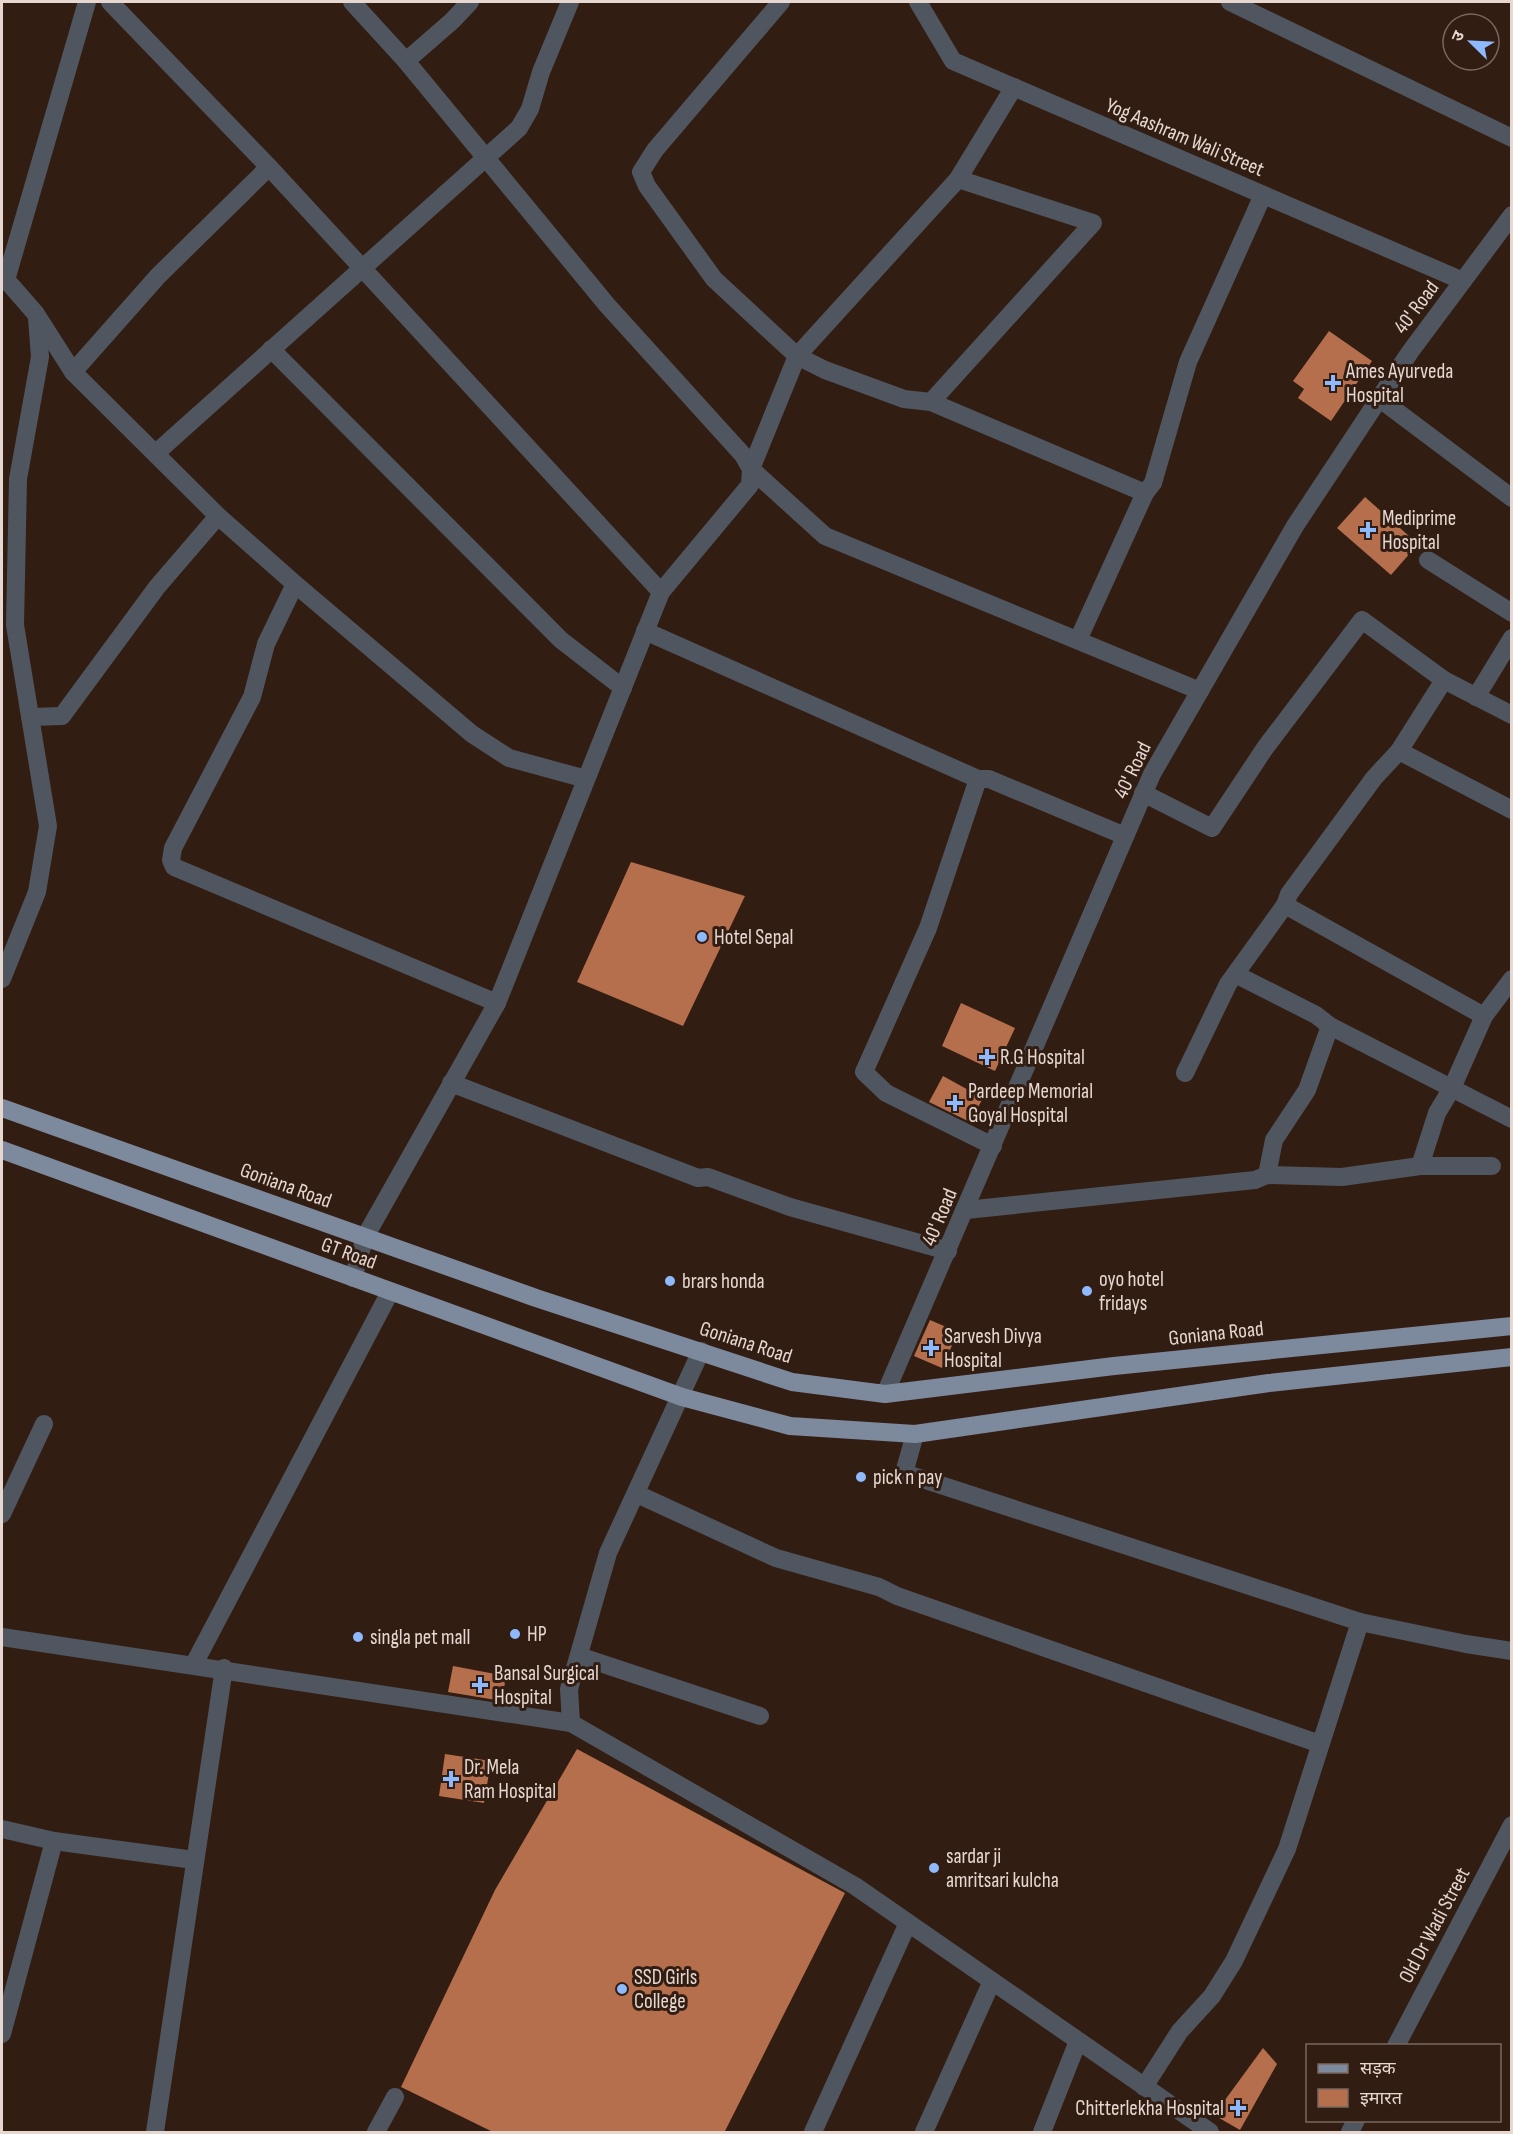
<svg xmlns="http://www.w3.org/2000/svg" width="1513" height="2134" viewBox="0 0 1513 2134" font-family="'Sofia Sans Condensed','Noto Sans Devanagari',sans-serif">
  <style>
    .building { fill: #b66f4d }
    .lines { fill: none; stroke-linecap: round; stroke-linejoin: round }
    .minor { stroke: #50565f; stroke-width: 18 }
    .major { stroke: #7d899c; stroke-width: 18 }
    .poi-dot { fill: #8eb9fd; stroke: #321d13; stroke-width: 2 }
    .labels { text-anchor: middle; stroke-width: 6; stroke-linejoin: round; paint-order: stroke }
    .street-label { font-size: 21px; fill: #e6d7d0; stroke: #321d13 }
    .poi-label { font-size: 21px; fill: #e6d7d0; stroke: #321d13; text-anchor: start }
  </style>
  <rect width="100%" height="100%" fill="#321d13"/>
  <g class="building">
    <polygon points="1329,331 1372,361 1331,421 1298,398 1304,389 1293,381"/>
    <polygon points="1365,497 1418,544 1391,575 1337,528"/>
    <polygon points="631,862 745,896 683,1026 577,982"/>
    <polygon points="961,1003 1015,1028 995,1071 942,1046"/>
    <polygon points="943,1076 983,1098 970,1122 929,1102"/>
    <polygon points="930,1320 958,1332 942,1368 914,1356"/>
    <polygon points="453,1666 506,1676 502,1701 448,1692"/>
    <polygon points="577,1749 845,1893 724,2133 495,2133 401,2087 495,1890"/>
    <polygon points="445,1754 491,1761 484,1803 439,1796"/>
    <polygon points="1263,2048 1277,2064 1240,2130 1214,2115"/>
  </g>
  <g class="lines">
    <g class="minor">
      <polyline points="110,2 269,167 661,592"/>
      <polyline points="352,2 406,61 607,305 743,455 751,469 825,536 1200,691"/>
      <polyline points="781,2 655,150 641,172 647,186 714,279 797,356 825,370 904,399 931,402 1145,493 1153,483 1188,362 1263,195"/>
      <polyline points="918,2 953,61 1463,281"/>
      <polyline points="1230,2 1512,138"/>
      <polyline points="406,61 452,21 470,2"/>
      <polyline points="2,275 36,314 73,372 218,516 295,584 472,734 509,758 586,779"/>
      <polyline points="6,280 87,2"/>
      <polyline points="271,349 561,640 623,688"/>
      <polyline points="73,372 158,276 269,167"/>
      <polyline points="1380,399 1512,498"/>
      <polyline points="931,402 1093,223 958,179"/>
      <polyline points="156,453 519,128 530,109 541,72 570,2"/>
      <polyline points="1428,560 1512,613"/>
      <polyline points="295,584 266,644 252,697 173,848 171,860 174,867 497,1003"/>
      <polyline points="645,631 978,779 989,779 1125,836"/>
      <polyline points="1078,640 1145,493"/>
      <polyline points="1476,697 1512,638"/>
      <polyline points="30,717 62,716 157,587 218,516"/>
      <polyline points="1399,751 1512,810"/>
      <polyline points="978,779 928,928 864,1072 886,1093 993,1146"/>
      <polyline points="1143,793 1212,828 1265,748 1362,620 1444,680 1512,715"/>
      <polyline points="1285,905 1484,1016"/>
      <polyline points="1237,975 1316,1015 1330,1026 1512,1119"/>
      <polyline points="2,979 37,892 48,826 15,625 18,479 40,357 37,318"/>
      <polyline points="1185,1073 1228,984 1285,905 1289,894 1374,778 1399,751 1444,680"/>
      <polyline points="451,1083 698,1178 708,1177 790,1207 948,1251"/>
      <polyline points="1420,1166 1437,1113 1452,1088 1484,1016 1512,979"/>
      <polyline points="1267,1175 1274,1140 1307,1090 1330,1026"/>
      <polyline points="966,1210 1255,1180 1267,1175 1342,1177 1420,1166 1492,1166"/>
      <polyline points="353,1278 365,1237 497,1003 661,592 750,485 751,469 797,356 958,179 1014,87"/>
      <polyline points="701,1351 608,1553 569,1689 571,1723 855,1886 1210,2132"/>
      <polyline points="885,1394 1152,774 1295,526 1410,352 1512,215"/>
      <polyline points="915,1434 904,1473 1360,1622"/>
      <polyline points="637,1494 776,1558 879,1587 897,1596 1320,1744"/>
      <polyline points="2,1514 44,1424"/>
      <polyline points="2,1637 571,1723"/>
      <polyline points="579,1656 760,1716"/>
      <polyline points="194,1664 390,1292"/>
      <polyline points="2,1829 54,1841 194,1860"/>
      <polyline points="2,2034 54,1841"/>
      <polyline points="1396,2046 1512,1825"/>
      <polyline points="1144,2087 1180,2031 1212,1996 1234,1961 1287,1849 1360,1622 1466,1644 1512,1651"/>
      <polyline points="155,2132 224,1668"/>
      <polyline points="376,2132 395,2097"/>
      <polyline points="813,2132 908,1923"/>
      <polyline points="924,2132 992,1981"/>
      <polyline points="1042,2132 1078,2041"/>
      <polyline points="1350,2132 1356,2120"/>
    </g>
    <g class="major">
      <polyline points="2,1108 536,1298 792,1382 885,1394 1114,1366 1512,1326"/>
      <polyline points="2,1150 682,1397 790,1426 915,1434 1269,1383 1512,1357"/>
    </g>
  </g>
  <g class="poi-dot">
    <path d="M1330 374h6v6h6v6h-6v6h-6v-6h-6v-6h6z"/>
    <path d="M1365 521h6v6h6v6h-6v6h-6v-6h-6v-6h6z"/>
    <circle cx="702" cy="937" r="6"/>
    <path d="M984 1048h6v6h6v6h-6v6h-6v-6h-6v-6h6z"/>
    <path d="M952 1094h6v6h6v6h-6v6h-6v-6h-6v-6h6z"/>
    <circle cx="670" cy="1281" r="6"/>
    <circle cx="1087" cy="1291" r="6"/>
    <path d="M928 1339h6v6h6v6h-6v6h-6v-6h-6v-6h6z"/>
    <circle cx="861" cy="1477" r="6"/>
    <circle cx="515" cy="1634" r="6"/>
    <circle cx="358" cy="1637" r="6"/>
    <path d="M477 1676h6v6h6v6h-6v6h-6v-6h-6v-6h6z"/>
    <path d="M448 1770h6v6h6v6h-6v6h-6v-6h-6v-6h6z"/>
    <circle cx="934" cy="1868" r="6"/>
    <circle cx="622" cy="1989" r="6"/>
    <path d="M1235 2099h6v6h6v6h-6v6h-6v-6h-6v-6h6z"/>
  </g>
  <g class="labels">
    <g class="street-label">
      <text transform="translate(1185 137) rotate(23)" y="7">Yog Aashram Wali Street</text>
      <text transform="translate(1416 307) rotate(-53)" y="7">40' Road</text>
      <text transform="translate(1132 770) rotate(-64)" y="7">40' Road</text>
      <text transform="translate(286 1185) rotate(20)" y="7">Goniana Road</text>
      <text transform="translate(939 1217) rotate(-67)" y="7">40' Road</text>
      <text transform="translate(349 1253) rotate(20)" y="7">GT Road</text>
      <text transform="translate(1216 1333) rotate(-6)" y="7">Goniana Road</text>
      <text transform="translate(746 1342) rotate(18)" y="7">Goniana Road</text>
      <text transform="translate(1434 1925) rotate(-62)" y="7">Old Dr Wadi Street</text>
    </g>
    <g class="poi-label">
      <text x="1346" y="378">Ames Ayurveda<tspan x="1346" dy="24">Hospital</tspan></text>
      <text x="1382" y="525">Mediprime<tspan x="1382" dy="24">Hospital</tspan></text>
      <text x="714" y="944">Hotel Sepal</text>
      <text x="1000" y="1064">R.G Hospital</text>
      <text x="968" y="1098">Pardeep Memorial<tspan x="968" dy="24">Goyal Hospital</tspan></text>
      <text x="1099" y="1286">oyo hotel<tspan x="1099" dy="24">fridays</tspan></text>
      <text x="682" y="1288">brars honda</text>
      <text x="944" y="1343">Sarvesh Divya<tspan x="944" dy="24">Hospital</tspan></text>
      <text x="873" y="1484">pick n pay</text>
      <text x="527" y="1641">HP</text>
      <text x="370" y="1644">singla pet mall</text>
      <text x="494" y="1680">Bansal Surgical<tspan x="494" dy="24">Hospital</tspan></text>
      <text x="464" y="1774">Dr. Mela<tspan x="464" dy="24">Ram Hospital</tspan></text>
      <text x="946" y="1863">sardar ji<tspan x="946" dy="24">amritsari kulcha</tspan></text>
      <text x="634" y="1984">SSD Girls<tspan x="634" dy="24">College</tspan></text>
      <text x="1224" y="2115" text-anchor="end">Chitterlekha Hospital</text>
    </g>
  </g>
  <rect width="1513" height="2134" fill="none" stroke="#e6d7d0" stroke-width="6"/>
  <rect x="1306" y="2044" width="195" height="78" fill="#321d13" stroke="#7a675f" stroke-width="1.5"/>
  <rect x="1318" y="2064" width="30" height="9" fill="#7d899c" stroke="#7a675f" stroke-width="1.5"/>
  <text x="1360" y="2074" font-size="18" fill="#e6d7d0">सड़क</text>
  <rect x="1318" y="2089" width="30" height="18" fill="#b66f4d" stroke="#7a675f" stroke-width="1.5"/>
  <text x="1360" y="2104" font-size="18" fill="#e6d7d0">इमारत</text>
  <g transform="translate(1471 42) rotate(294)"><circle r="28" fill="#321d13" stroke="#7a675f" stroke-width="1.5"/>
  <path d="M0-4.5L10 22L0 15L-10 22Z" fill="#8eb9fd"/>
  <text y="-9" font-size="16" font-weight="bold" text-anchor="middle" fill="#e6d7d0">उ</text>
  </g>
</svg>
